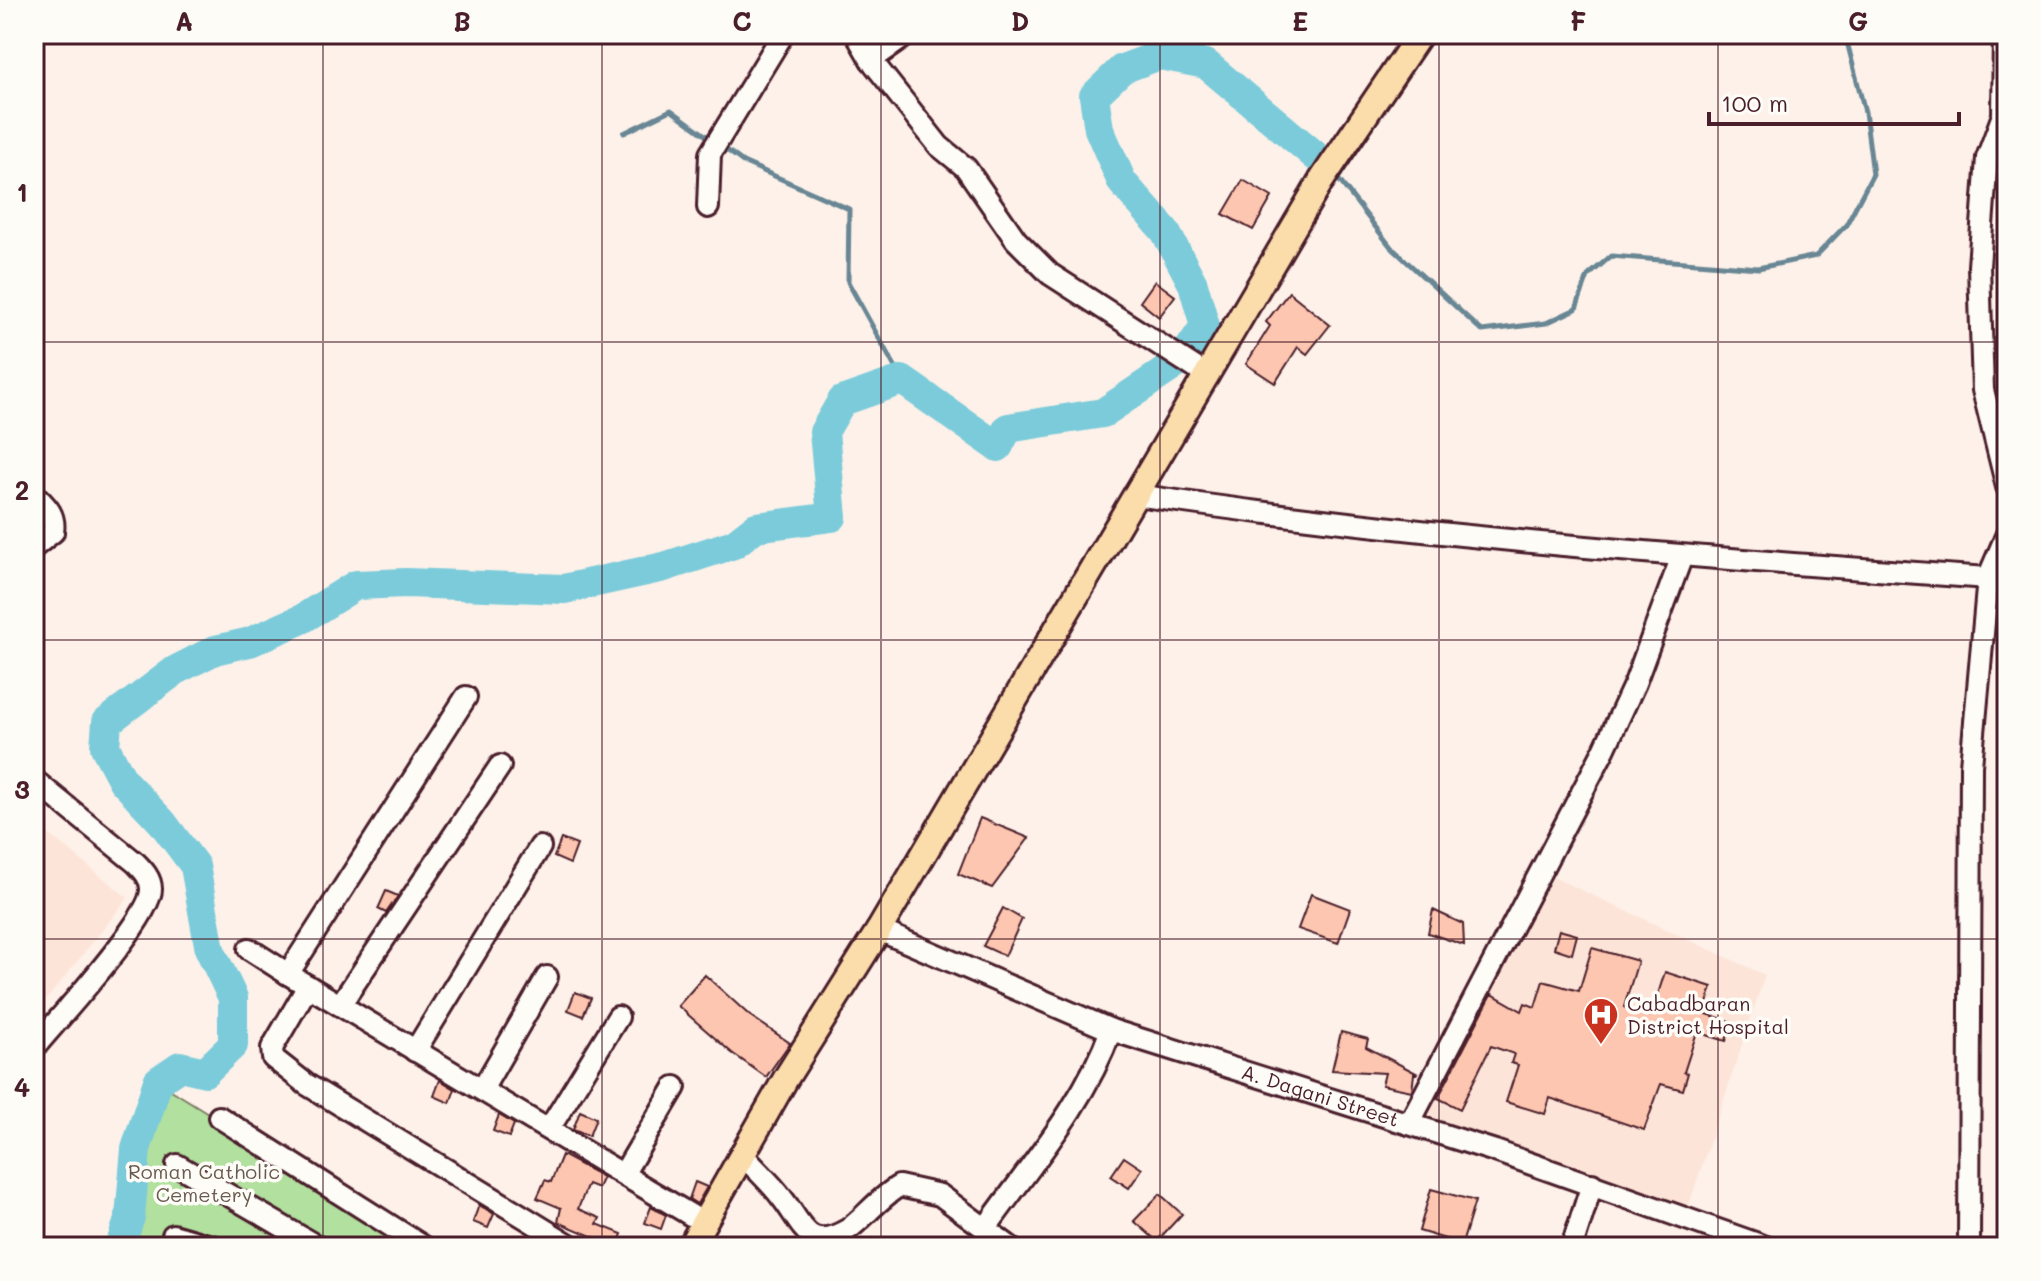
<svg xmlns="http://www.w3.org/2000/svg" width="2041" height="1281" viewBox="0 0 2041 1281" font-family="Mali,sans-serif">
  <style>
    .built { fill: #fde4d8 }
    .green { fill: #b2e09f; stroke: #7e8065; stroke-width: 2 }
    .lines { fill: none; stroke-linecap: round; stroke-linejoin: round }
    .stream { stroke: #688694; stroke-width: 5 }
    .river { stroke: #7ccbda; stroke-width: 30 }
    .building { fill: #fdc6b0; stroke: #4a1f2b; stroke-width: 2 }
    .minor-casing { stroke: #4a1f2b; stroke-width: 26 }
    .major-casing { stroke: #4a1f2b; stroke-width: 30 }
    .minor { stroke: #fdfcf7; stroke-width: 20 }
    .major { stroke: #faddab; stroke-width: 24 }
    .grid { fill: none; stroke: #4a1f2b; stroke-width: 2; stroke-opacity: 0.55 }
    .labels { text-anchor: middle; stroke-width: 7; stroke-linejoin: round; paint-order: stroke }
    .poi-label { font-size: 20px; fill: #4a1f2b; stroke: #fdfcf7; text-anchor: start }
    .street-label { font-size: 20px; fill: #4a1f2b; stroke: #fdfcf7 }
    .park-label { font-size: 20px; fill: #69594e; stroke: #fdfcf7 }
    .neatline { fill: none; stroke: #4a1f2b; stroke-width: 3 }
    .grid-label { font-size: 26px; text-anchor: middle; font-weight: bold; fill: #4a1f2b }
  </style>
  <rect width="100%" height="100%" fill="#fdf1e9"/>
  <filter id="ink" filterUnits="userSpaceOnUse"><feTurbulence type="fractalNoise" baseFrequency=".0125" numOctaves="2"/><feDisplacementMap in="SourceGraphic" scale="16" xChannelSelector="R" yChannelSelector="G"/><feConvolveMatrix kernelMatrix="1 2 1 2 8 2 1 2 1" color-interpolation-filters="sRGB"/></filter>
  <g filter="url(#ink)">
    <g class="built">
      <polygon points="34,822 128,898 34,1015"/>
      <polygon points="1553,877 1765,975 1687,1211 1422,1118"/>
    </g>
    <polygon class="green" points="163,1085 424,1247 129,1247 139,1216 139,1146"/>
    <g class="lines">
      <g class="stream">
        <polyline points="624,133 671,110 712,140"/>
        <polyline points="720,145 743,162 849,209 848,282 902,380"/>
        <polyline points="1335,175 1391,247 1482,331 1546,323 1576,309 1588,276 1611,256 1758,268 1816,256 1846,225 1873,174 1865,112 1845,34"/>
      </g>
      <polyline class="river" points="120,1247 130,1217 136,1149 158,1081 180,1066 205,1072 233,1045 233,998 210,950 195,866 162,822 123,781 105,747 107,722 176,670 215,650 250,642 302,619 356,585 406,583 564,589 664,567 734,544 756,527 832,517 824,432 842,401 902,380 998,447 1008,428 1103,413 1182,360 1205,326 1193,284 1165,231 1122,182 1099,129 1094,96 1122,69 1160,55 1206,64 1330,168"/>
    </g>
    <g class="building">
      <polygon points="1243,180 1272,197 1253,230 1223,214"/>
      <polygon points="1155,281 1175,296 1159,317 1140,302"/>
      <polygon points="1289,292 1330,325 1307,354 1298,347 1275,383 1246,364 1270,326 1266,322"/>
      <polygon points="980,818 1029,838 992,888 958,874"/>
      <polygon points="561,839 577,845 570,864 554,857"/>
      <polygon points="386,891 398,896 386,913 378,909"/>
      <polygon points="1311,894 1350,909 1338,943 1298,929"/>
      <polygon points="1003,908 1022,919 1005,956 983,946"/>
      <polygon points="1433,910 1463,924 1464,945 1428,933"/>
      <polygon points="1559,930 1577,935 1572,954 1554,948"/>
      <polygon points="1592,948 1638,961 1624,1007 1651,1016 1665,972 1712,987 1704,1013 1732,1022 1726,1041 1697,1032 1684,1072 1688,1073 1683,1090 1661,1084 1644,1130 1550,1098 1545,1114 1506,1102 1518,1065 1511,1063 1514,1054 1491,1046 1460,1109 1438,1098 1492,994 1522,1011 1525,1003 1535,1007 1543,981 1579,991"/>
      <polygon points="705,975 749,1015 790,1043 766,1077 732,1053 678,1006"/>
      <polygon points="575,992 591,998 583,1016 568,1010"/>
      <polygon points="1341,1032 1368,1039 1366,1047 1418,1074 1414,1074 1412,1091 1382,1085 1385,1073 1332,1070"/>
      <polygon points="440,1080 455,1089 450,1103 434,1096"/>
      <polygon points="580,1111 596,1118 589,1136 573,1130"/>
      <polygon points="499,1115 514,1124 509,1137 493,1131"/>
      <polygon points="562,1155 603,1177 598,1188 588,1184 578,1209 600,1218 597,1224 622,1234 617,1247 598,1247 601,1240 558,1222 561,1208 537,1198 545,1180 551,1182"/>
      <polygon points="1124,1157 1142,1169 1129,1188 1111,1176"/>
      <polygon points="695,1182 707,1187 697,1204 689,1199"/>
      <polygon points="1431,1189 1475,1201 1462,1244 1419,1231"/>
      <polygon points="1160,1194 1182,1214 1157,1241 1134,1221"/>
      <polygon points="479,1205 494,1214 488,1228 473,1222"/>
      <polygon points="651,1207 666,1215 661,1229 645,1223"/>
    </g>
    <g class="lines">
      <defs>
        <g id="minor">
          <polyline points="856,34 871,60 939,146 966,168 1016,240 1050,274 1208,376"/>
          <polyline points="2004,34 2003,115 1987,158 1979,266 1983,390 2007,487"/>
          <polyline points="871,60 908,34"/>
          <polyline points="708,207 710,154 783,34"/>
          <path d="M 34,494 C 46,506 56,514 53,532 L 34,547"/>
          <path d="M 1136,495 C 1418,537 1703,558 1988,578"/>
          <path d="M 34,780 L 136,863 C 143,870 151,878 151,889 C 152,918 56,1021 34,1048"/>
          <path id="s1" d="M 879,930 L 1111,1030 L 1495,1151 L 1766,1247"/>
          <polyline points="249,949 288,974"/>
          <polyline points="308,986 288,974 466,697"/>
          <polyline points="340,1005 500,766"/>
          <polyline points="415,1051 540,847"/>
          <polyline points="483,1088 547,977"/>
          <polyline points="219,1117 424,1247"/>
          <polyline points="1409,1124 1604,750 1635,683 1682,556"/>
          <polyline points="549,1129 618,1017"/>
          <path d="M 744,1156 C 756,1170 771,1183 782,1198 C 803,1224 807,1253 847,1230 C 862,1220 879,1198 899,1186 L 940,1195 L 1010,1247"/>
          <polyline points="177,1165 318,1247"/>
          <polyline points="624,1173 675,1087"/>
          <path d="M 985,1229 C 1031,1164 1084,1105 1111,1030"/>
          <polyline points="173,1235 215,1247"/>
          <polyline points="573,1247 306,1084 273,1058 272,1048 308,986 704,1223"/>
          <polyline points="1572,1247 1592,1184"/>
          <polyline points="1969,1247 1971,766 1988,578 2007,534"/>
        </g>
        <polyline id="major" points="690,1247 786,1078 879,930 1321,181 1420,34"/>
      </defs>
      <use href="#minor" class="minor-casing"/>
      <use href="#major" class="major-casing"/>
      <use href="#minor" class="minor"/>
      <use href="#major" class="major"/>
    </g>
  </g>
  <path class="grid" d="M 323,34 L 323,1247M 602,34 L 602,1247M 881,34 L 881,1247M 1160,34 L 1160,1247M 1439,34 L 1439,1247M 1718,34 L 1718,1247M 34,342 L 2007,342M 34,640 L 2007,640M 34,939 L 2007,939"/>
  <defs>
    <symbol id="hospital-pin" viewBox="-11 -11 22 30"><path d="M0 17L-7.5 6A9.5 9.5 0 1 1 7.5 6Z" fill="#c8321e" stroke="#fdfcf7"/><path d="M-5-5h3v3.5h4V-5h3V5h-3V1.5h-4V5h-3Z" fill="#fff"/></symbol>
  </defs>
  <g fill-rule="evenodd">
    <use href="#hospital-pin" x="1581" y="995" width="40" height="54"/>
  </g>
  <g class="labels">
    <g class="poi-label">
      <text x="1627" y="1011">Cabadbaran<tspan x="1627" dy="23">District Hospital</tspan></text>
    </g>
    <g class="street-label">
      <text dy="7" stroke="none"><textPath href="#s1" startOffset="472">A. Dagani Street</textPath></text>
    </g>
    <g class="park-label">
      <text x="204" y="1179">Roman Catholic<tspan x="204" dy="23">Cemetery</tspan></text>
    </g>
  </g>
  <rect width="2041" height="1281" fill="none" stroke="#fdfcf7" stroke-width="88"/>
  <path d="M1709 112v12h250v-12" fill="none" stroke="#4a1f2b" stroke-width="4"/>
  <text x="1721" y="112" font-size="24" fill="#4a1f2b" stroke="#fdfcf7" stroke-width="6" paint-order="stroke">100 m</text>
  <rect x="44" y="44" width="1953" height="1193" class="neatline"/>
  <g class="grid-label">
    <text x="184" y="31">A</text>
    <text x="462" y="31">B</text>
    <text x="742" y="31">C</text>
    <text x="1020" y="31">D</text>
    <text x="1300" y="31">E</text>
    <text x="1578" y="31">F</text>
    <text x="1858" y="31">G</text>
    <text x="22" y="202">1</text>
    <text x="22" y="500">2</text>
    <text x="22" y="799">3</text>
    <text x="22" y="1097">4</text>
  </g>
</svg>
